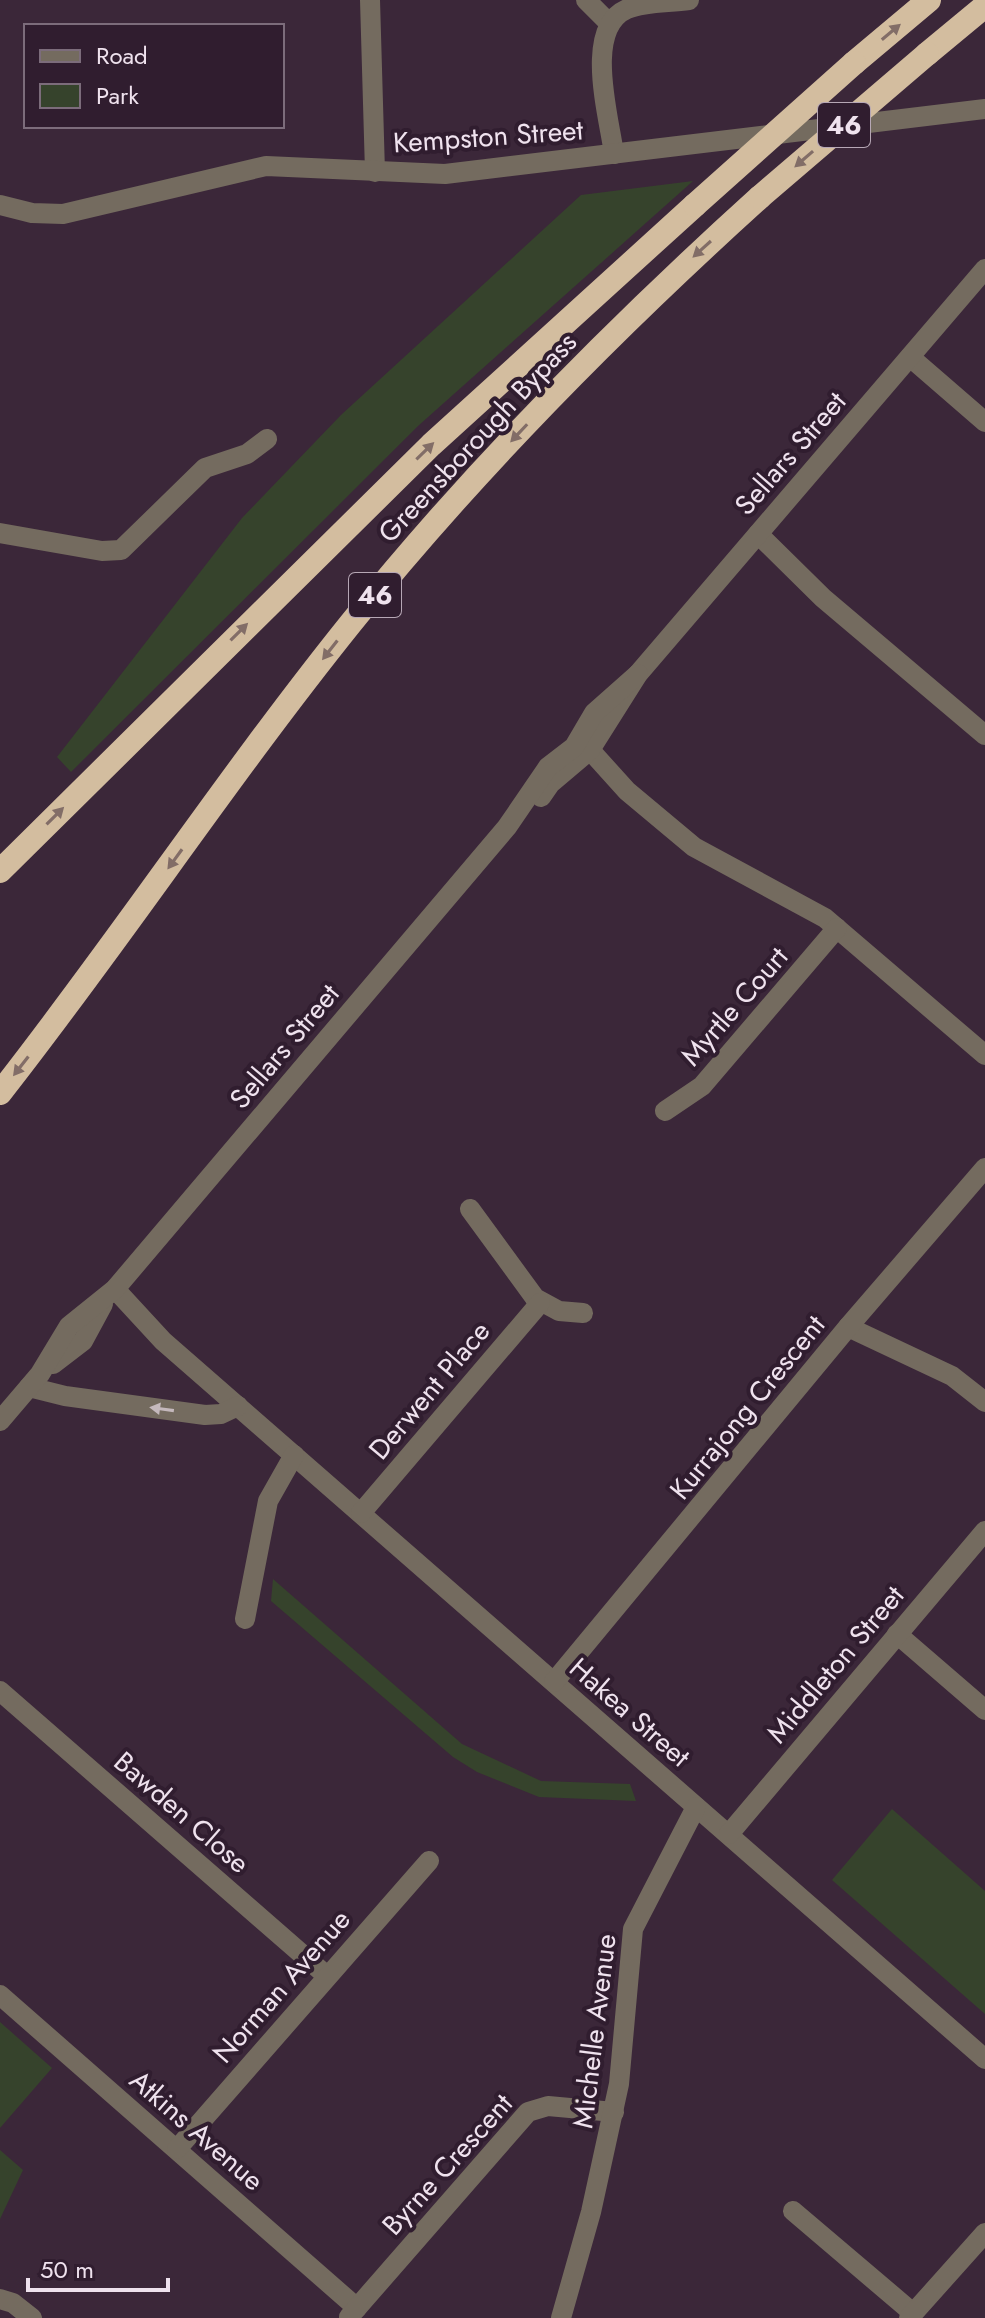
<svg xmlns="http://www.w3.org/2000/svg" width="985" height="2318" viewBox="0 0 985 2318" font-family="Jost,sans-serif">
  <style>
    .green { fill: #36432c }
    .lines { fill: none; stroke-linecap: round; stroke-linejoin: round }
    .minor { stroke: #746b5f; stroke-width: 20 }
    .highway { stroke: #d3bd9f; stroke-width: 24 }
    .highway-bridge { stroke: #d3bd9f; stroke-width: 24 }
    .oneway { fill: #826d67 }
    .oneway2 { fill: #c4b8bc }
    .labels { text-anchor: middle; stroke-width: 8; stroke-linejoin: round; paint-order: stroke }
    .shield { fill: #301d2f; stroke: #b6a7b5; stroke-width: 2 }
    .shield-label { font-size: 26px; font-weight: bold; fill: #efe2ee }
    .street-label { font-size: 28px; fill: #efe2ee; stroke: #301d2f }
  </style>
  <rect width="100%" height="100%" fill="#3b2739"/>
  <g class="green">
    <polygon points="693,181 418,426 71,772 57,757 242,518 341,415 581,195"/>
    <polygon points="273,1579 462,1744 541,1781 630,1784 636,1801 539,1797 477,1772 453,1757 271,1601"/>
    <polygon points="892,1809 985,1891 985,2014 832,1880"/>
    <polygon points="0,2022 52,2068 0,2128"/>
    <polygon points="0,2150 23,2170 0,2219"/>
  </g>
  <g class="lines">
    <g class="minor">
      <polyline points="370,0 375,172"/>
      <polyline points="586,0 609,23"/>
      <path d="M 614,154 C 609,116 583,28 627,9 C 646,1 669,3 689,0"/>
      <polyline points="0,205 32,213 63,214 266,166 445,174 985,109"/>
      <polyline points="910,357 985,422"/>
      <polyline points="0,533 102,551 121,550 205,468 247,454 267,439"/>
      <polyline points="758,534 823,598 985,735"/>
      <polyline points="577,747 590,750 627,791 694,847 825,918 985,1055"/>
      <polyline points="541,797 550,784 590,750 638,674 985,269"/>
      <polyline points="665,1111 702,1086 837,928"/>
      <polyline points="470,1209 535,1298 559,1311 583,1313"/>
      <polyline points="115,1289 163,1341 985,2059"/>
      <polyline points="848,1327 952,1376 985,1402"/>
      <polyline points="53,1364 83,1341 103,1304"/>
      <polyline points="29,1387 65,1396 205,1415 221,1414 238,1406"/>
      <polyline points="0,1421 40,1374 69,1326 115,1289 507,827 548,767 574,747 594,713 638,674"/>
      <polyline points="361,1513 540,1303"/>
      <polyline points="245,1619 268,1501 294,1455"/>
      <polyline points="897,1634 985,1710"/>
      <polyline points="554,1682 848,1327 985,1168"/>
      <polyline points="0,1691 327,1976"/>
      <polyline points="729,1834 985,1531"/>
      <polyline points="0,1995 357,2308"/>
      <polyline points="177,2149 429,1861"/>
      <polyline points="793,2211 913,2313"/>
      <polyline points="0,2299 13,2303 32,2318"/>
      <polyline points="349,2317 528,2112 548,2106 614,2112"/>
      <polyline points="561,2318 591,2212 619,2084 633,1929 696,1807"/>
      <polyline points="909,2318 985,2233"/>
    </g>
    <g class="highway">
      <polyline points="927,54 985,6"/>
      <polyline points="854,63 929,0"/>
      <polyline points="0,871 431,445 695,205"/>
      <path d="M 0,1093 C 121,939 228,776 351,623 C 474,470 615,328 760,197"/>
    </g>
    <g class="highway-bridge">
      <polyline points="760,197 927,54"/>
      <polyline points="695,205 854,63"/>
    </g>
  </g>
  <defs><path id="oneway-solid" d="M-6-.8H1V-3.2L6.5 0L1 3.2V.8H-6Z" transform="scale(2)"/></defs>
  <g class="oneway">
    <use href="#oneway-solid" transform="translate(891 32) rotate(-40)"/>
    <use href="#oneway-solid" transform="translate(804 159) rotate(139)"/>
    <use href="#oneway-solid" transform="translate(702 249) rotate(138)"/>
    <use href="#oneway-solid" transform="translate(519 433) rotate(133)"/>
    <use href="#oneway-solid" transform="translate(425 451) rotate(-44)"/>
    <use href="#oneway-solid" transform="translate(239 632) rotate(-45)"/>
    <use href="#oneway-solid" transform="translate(330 650) rotate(128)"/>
    <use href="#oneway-solid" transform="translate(55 816) rotate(-45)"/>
    <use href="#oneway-solid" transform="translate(175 859) rotate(126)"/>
    <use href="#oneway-solid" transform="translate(21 1066) rotate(128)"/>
  </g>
  <use class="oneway2" href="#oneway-solid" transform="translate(162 1409) rotate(-172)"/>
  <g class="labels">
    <g class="shield">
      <rect x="818" y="103" width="52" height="44" rx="6"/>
      <rect x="349" y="573" width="52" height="44" rx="6"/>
    </g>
    <g class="shield-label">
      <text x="844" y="134">46</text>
      <text x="375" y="604">46</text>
    </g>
    <g class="street-label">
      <text transform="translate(488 136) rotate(-4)" y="10">Kempston Street</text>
      <text transform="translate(477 437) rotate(-47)" y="10">Greensborough Bypass</text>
      <text transform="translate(790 453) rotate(-49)" y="10">Sellars Street</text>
      <text transform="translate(734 1006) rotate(-49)" y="10">Myrtle Court</text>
      <text transform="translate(284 1046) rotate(-50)" y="10">Sellars Street</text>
      <text transform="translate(429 1390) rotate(-50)" y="10">Derwent Place</text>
      <text transform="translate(747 1407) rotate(-51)" y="10">Kurrajong Crescent</text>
      <text transform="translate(835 1664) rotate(-50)" y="10">Middleton Street</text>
      <text transform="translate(630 1712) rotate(41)" y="10">Hakea Street</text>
      <text transform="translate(182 1812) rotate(41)" y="10">Bawden Close</text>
      <text transform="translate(281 1986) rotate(-49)" y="10">Norman Avenue</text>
      <text transform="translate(594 2031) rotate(-83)" y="10">Michelle Avenue</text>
      <text transform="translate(197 2130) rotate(41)" y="10">Atkins Avenue</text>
      <text transform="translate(447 2164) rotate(-48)" y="10">Byrne Crescent</text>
    </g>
  </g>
  <rect x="24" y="24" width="260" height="104" fill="#301d2f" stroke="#7c6c7b" stroke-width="2"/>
  <rect x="40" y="50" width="40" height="12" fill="#746b5f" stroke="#7c6c7b" stroke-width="2"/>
  <text x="96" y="64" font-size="24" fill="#efe2ee">Road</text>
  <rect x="40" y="84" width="40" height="24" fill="#36432c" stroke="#7c6c7b" stroke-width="2"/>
  <text x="96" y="104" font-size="24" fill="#efe2ee">Park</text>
  <path d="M28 2278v12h140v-12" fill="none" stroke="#efe2ee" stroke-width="4"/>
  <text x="40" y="2278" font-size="24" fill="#efe2ee" stroke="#301d2f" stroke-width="6" paint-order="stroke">50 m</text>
</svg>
